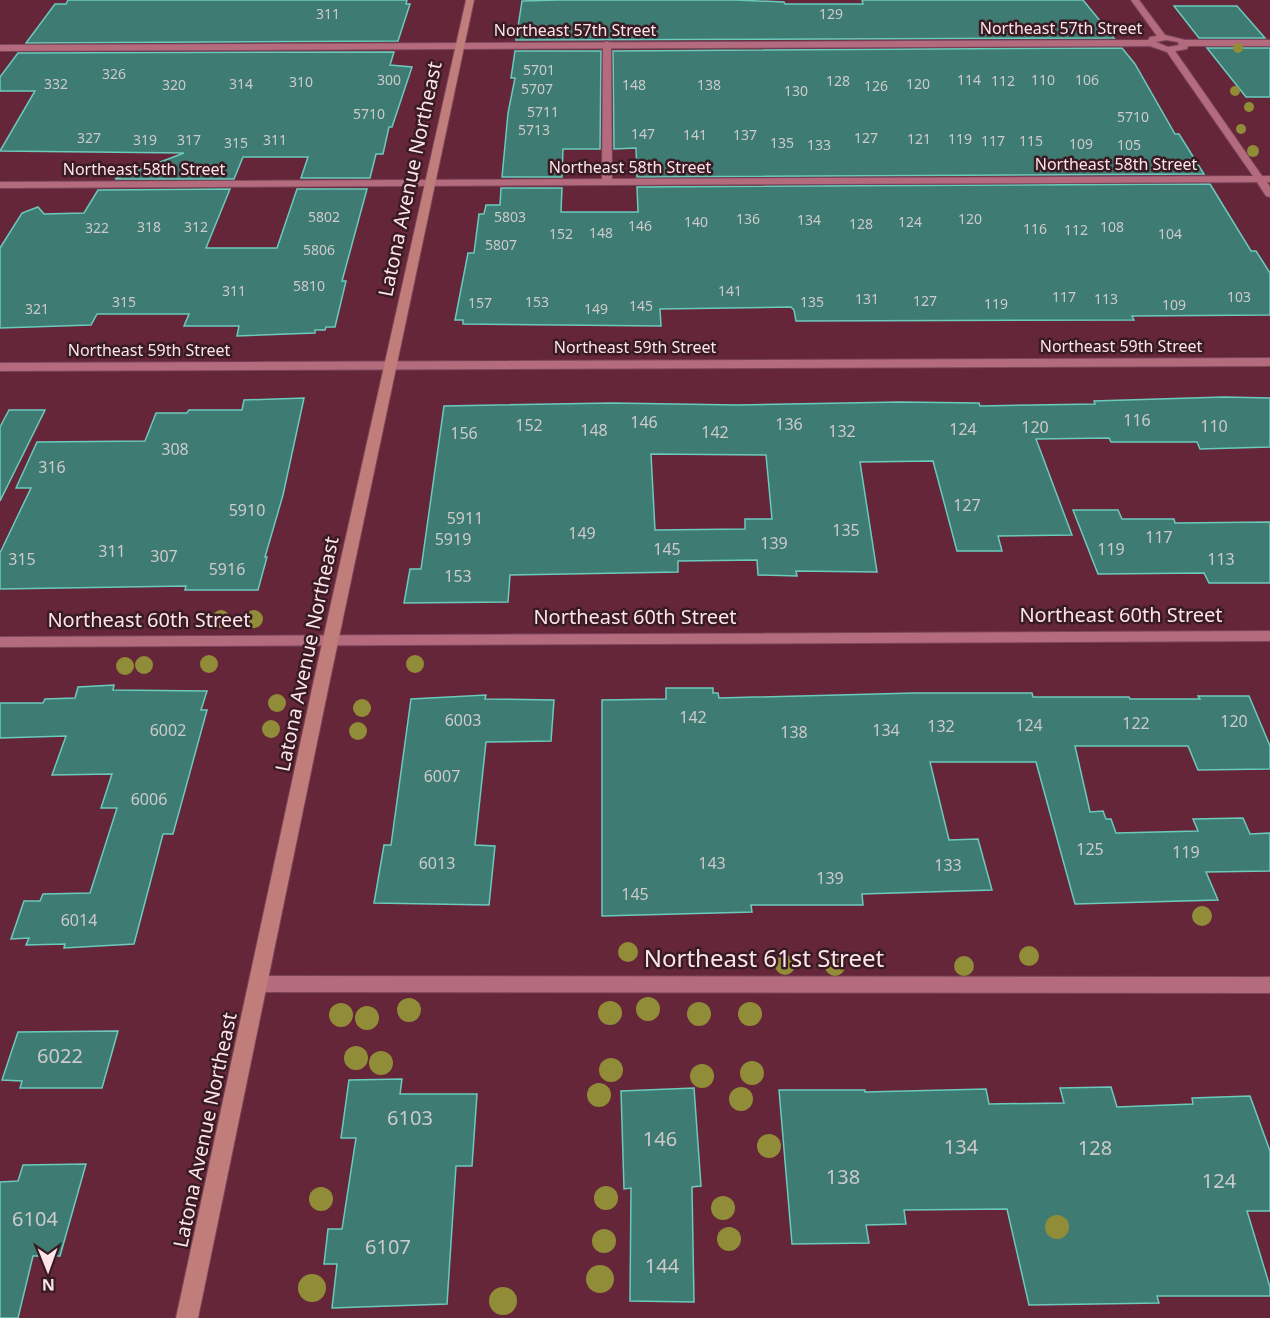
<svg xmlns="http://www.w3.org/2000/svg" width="1270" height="1318" viewBox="0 0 1270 1318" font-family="'Noto Sans',sans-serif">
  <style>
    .building { fill: #3e7b72; stroke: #6acbbd; stroke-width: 1.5; fill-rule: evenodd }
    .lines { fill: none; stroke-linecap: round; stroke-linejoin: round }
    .lane-casing { stroke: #7b4659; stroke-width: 2 }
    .street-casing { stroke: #7b4659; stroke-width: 2 }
    .secondary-casing { stroke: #7b4659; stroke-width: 2 }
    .lane { fill: #b46b7e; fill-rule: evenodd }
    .street { fill: #b46b7e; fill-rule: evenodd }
    .secondary { fill: #c17d7a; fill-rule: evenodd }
    .tree { fill: #918c38 }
    .labels { text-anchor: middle; stroke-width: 5; stroke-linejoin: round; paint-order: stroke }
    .far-number-label { font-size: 14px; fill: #cdcacb }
    .far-street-label { font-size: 16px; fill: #fde4e9; stroke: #391b23 }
    .number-label { font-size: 16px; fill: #cdcacb }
    .street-label { font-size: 20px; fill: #fde4e9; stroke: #391b23 }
    .near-number-label { font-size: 20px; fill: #cdcacb }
    .near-street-label { font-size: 24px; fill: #fde4e9; stroke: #391b23 }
  </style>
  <rect width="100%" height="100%" fill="#66263a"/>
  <g class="building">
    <polygon points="68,0 407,0 406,4 410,4 398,41 26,43 55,4 66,4"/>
    <polygon points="559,0 735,0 784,2 785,4 863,4 862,0 1083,0 1114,38 516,40 522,1"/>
    <polygon points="1174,6 1237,6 1265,38 1199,38"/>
    <polygon points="1122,48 1135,64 1175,134 1179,134 1204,174 637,177 636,148 614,149 613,51"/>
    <polygon points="1207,48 1270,48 1270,97 1246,97"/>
    <polygon points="515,51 601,51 600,149 563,149 562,177 502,177 508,113 515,78 511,78"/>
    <polygon points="394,52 390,65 412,67 392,127 389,127 383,154 376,154 370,178 301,178 308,157 243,157 234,179 115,179 184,153 0,151 35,91 0,91 0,77 18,53"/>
    <polygon points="1210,184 1251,251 1256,251 1270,273 1270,315 1132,316 1134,320 796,321 794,310 791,307 660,309 661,326 463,324 463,320 455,320 468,253 474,253 479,214 484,214 486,205 500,205 501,188 562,188 561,212 638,212 637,187"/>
    <polygon points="230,189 206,248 277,248 297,189 367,189 342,281 346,281 335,327 326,327 325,330 315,330 315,333 237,336 239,326 184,326 189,314 97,314 91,325 0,328 0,248 22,213 38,207 44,214 84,213 98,190"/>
    <path d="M 1224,397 L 1270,398 L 1270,447 L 1200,449 L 1197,442 L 1111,442 L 1109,438 L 1036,439 L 1072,535 L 998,536 L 1002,551 L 957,551 L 933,461 L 860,462 L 877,572 L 796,571 L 797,576 L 758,575 L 757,560 L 678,561 L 678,572 L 510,575 L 508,602 L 404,603 L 410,569 L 421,569 L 444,406 L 612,403 L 737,405 L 900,402 L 979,403 L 980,406 L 1095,404 L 1094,401 ZM 651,454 L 766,455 L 772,519 L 745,519 L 745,529 L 655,530 Z"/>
    <polygon points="304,398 283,495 265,557 267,557 258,590 185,590 186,586 0,589 0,553 31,488 16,488 37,442 145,441 156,413 187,413 189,410 242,410 244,400"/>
    <polygon points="9,410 45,410 0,501 0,427"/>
    <polygon points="1073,510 1118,510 1122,519 1174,519 1175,523 1270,522 1270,583 1209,583 1204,573 1098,574"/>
    <polygon points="114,685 113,690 207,691 201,710 207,710 173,834 163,834 134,944 64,948 65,944 26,945 29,938 11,939 24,901 40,901 43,894 90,893 117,808 101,808 112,774 52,775 66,736 0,738 0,703 43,703 45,699 75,698 78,687"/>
    <polygon points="666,688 713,688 713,693 718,693 719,698 914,693 1032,693 1033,697 1129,697 1130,699 1200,699 1198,696 1249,696 1270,746 1270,769 1198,770 1188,746 1075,746 1090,812 1103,811 1106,819 1111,819 1116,833 1198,831 1193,819 1243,818 1250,834 1270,833 1270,871 1206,872 1218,900 1075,904 1036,762 930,762 949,840 978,839 992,890 862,894 863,905 751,905 752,912 602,916 602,700 666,699"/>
    <polygon points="486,695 485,699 554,700 551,741 486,742 475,845 495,846 489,905 374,903 384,845 391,845 411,699"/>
    <polygon points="118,1031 102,1088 20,1088 22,1081 2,1080 18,1032"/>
    <polygon points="402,1079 400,1094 477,1094 472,1166 456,1166 447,1304 332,1308 337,1264 324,1264 328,1229 342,1229 356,1138 341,1138 349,1080"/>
    <polygon points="1111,1087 1117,1107 1193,1104 1192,1098 1250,1096 1270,1151 1270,1211 1247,1211 1270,1287 1270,1296 1157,1296 1159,1303 1029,1305 1007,1209 904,1210 906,1224 866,1225 869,1243 792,1244 779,1090 865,1090 865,1092 986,1089 989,1104 1064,1103 1060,1088"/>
    <polygon points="694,1088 701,1186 692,1187 694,1302 630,1301 631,1188 624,1189 621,1091"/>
    <polygon points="86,1164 60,1256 33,1256 18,1318 0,1318 0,1182 18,1181 23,1165"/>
  </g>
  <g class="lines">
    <defs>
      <polygon id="lane" points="607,41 611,44 612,182 607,185 602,182 603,44"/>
      <g id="street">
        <path d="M 1131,0 L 1139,0 L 1165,35 L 1185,40 L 1270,40 L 1270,46 L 1188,46 L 1187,49 L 1175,51 L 1262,176 L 1270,176 L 1270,182 L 1267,182 L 1270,187 L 1270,197 L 1266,196 L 1257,182 L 0,188 L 0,182 L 1253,176 L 1167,52 L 1150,46 L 0,51 L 0,45 L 1148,40 L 1150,37 L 1157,36 ZM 1166,40 L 1178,42 L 1179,45 L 1168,47 L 1156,42 Z"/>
        <polygon points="1270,358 1270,366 0,371 0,363"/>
        <polygon points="1270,631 1270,641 0,647 0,637"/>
        <polygon points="258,976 1270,977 1270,993 258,992 251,990 249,984 251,978"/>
      </g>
      <polygon id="secondary" points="466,0 474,0 331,675 198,1318 176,1318 315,675"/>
    </defs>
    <use href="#lane" class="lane-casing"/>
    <use href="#street" class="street-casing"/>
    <use href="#secondary" class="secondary-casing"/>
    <use href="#lane" class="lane"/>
    <use href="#street" class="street"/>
    <use href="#secondary" class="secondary"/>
  </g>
  <g class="tree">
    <circle cx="1238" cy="48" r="5"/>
    <circle cx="1235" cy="91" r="5"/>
    <circle cx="1249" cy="107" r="5"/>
    <circle cx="1241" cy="129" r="5"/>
    <circle cx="1253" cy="151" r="6"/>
    <circle cx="221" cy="619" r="9"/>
    <circle cx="254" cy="619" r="9"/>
    <circle cx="209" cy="664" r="9"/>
    <circle cx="415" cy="664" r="9"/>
    <circle cx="144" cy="665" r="9"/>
    <circle cx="125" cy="666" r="9"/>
    <circle cx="277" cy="703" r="9"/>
    <circle cx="362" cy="708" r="9"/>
    <circle cx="271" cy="729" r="9"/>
    <circle cx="358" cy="731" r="9"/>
    <circle cx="1202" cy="916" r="10"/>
    <circle cx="628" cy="952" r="10"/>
    <circle cx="1029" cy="956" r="10"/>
    <circle cx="785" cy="965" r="10"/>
    <circle cx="835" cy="966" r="10"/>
    <circle cx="964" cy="966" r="10"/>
    <circle cx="648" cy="1009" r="12"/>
    <circle cx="409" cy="1010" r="12"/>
    <circle cx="610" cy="1013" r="12"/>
    <circle cx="699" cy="1014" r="12"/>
    <circle cx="750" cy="1014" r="12"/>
    <circle cx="341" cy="1015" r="12"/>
    <circle cx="367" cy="1018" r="12"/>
    <circle cx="356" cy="1058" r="12"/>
    <circle cx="381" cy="1063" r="12"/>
    <circle cx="611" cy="1070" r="12"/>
    <circle cx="752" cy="1073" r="12"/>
    <circle cx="702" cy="1076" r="12"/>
    <circle cx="599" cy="1095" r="12"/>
    <circle cx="741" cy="1099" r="12"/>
    <circle cx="769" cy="1146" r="12"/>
    <circle cx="606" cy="1198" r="12"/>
    <circle cx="321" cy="1199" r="12"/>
    <circle cx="723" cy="1208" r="12"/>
    <circle cx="1057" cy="1227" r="12"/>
    <circle cx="729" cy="1239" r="12"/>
    <circle cx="604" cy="1241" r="12"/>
    <circle cx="600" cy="1279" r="14"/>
    <circle cx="312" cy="1288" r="14"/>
    <circle cx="503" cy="1301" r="14"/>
  </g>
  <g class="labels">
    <g class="far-number-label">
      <text x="328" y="19">311</text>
      <text x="831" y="19">129</text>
      <text x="539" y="75">5701</text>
      <text x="114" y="79">326</text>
      <text x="389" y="85">300</text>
      <text x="969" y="85">114</text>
      <text x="1043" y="85">110</text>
      <text x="1087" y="85">106</text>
      <text x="838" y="86">128</text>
      <text x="1003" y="86">112</text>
      <text x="301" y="87">310</text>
      <text x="56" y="89">332</text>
      <text x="241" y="89">314</text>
      <text x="918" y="89">120</text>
      <text x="174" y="90">320</text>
      <text x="634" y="90">148</text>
      <text x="709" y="90">138</text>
      <text x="876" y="91">126</text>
      <text x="537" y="94">5707</text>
      <text x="796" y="96">130</text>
      <text x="543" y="117">5711</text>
      <text x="369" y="119">5710</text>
      <text x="1133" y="122">5710</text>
      <text x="534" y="135">5713</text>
      <text x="643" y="139">147</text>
      <text x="695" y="140">141</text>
      <text x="745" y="140">137</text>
      <text x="89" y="143">327</text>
      <text x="866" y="143">127</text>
      <text x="919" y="144">121</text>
      <text x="960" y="144">119</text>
      <text x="145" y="145">319</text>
      <text x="189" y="145">317</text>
      <text x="275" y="145">311</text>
      <text x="993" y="146">117</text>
      <text x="1031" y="146">115</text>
      <text x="236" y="148">315</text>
      <text x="782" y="148">135</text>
      <text x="1081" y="149">109</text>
      <text x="819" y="150">133</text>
      <text x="1129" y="150">105</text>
      <text x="324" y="222">5802</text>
      <text x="510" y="222">5803</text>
      <text x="748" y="224">136</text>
      <text x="970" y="224">120</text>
      <text x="809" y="225">134</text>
      <text x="696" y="227">140</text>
      <text x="910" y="227">124</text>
      <text x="861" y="229">128</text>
      <text x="640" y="231">146</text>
      <text x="149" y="232">318</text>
      <text x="196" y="232">312</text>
      <text x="1112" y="232">108</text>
      <text x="97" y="233">322</text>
      <text x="1035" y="234">116</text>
      <text x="1076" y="235">112</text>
      <text x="601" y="238">148</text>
      <text x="561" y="239">152</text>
      <text x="1170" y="239">104</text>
      <text x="501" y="250">5807</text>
      <text x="319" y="255">5806</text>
      <text x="309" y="291">5810</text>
      <text x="234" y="296">311</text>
      <text x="730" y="296">141</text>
      <text x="1064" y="302">117</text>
      <text x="1239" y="302">103</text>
      <text x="867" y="304">131</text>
      <text x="1106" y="304">113</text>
      <text x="925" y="306">127</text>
      <text x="124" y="307">315</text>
      <text x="537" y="307">153</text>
      <text x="812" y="307">135</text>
      <text x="480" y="308">157</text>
      <text x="996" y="309">119</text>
      <text x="1174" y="310">109</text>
      <text x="641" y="311">145</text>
      <text x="37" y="314">321</text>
      <text x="596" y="314">149</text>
    </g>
    <g class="far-street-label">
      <text x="1061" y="34">Northeast 57th Street</text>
      <text x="575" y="36">Northeast 57th Street</text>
      <text x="1116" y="170">Northeast 58th Street</text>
      <text x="630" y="173">Northeast 58th Street</text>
      <text x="144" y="175">Northeast 58th Street</text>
      <text x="1121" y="352">Northeast 59th Street</text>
      <text x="635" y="353">Northeast 59th Street</text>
      <text x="149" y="356">Northeast 59th Street</text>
    </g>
    <g class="number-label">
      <text x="1137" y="426">116</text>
      <text x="644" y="428">146</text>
      <text x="789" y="430">136</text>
      <text x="529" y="431">152</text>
      <text x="1214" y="432">110</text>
      <text x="1035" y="433">120</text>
      <text x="963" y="435">124</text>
      <text x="594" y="436">148</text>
      <text x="842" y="437">132</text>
      <text x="715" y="438">142</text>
      <text x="464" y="439">156</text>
      <text x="175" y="455">308</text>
      <text x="52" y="473">316</text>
      <text x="967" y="511">127</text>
      <text x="247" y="516">5910</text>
      <text x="465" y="524">5911</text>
      <text x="846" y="536">135</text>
      <text x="582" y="539">149</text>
      <text x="1159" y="543">117</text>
      <text x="453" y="545">5919</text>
      <text x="774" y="549">139</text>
      <text x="667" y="555">145</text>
      <text x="1111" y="555">119</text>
      <text x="112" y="557">311</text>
      <text x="164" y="562">307</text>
      <text x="22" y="565">315</text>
      <text x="1221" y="565">113</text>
      <text x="227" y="575">5916</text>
      <text x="458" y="582">153</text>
      <text x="693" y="723">142</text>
      <text x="463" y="726">6003</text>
      <text x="1234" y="727">120</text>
      <text x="1136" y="729">122</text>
      <text x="1029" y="731">124</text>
      <text x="941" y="732">132</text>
      <text x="168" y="736">6002</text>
      <text x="886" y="736">134</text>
      <text x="794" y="738">138</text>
      <text x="442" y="782">6007</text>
      <text x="149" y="805">6006</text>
      <text x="1090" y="855">125</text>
      <text x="1186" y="858">119</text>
      <text x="437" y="869">6013</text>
      <text x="712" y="869">143</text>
      <text x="948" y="871">133</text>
      <text x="830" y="884">139</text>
      <text x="635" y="900">145</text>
      <text x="79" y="926">6014</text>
    </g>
    <g class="street-label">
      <text transform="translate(410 179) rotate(-78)" y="7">Latona Avenue Northeast</text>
      <text x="1121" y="622">Northeast 60th Street</text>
      <text x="635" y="624">Northeast 60th Street</text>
      <text x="149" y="627">Northeast 60th Street</text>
      <text transform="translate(307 654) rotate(-78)" y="7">Latona Avenue Northeast</text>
      <text transform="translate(205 1130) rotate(-78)" y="7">Latona Avenue Northeast</text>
    </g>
    <g class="near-number-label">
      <text x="60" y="1063">6022</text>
      <text x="410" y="1125">6103</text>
      <text x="660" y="1146">146</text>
      <text x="961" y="1154">134</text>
      <text x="1095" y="1155">128</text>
      <text x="843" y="1184">138</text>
      <text x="1219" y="1188">124</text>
      <text x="35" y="1226">6104</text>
      <text x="388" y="1254">6107</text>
      <text x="662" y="1273">144</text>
    </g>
    <g class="near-street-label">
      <text x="764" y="967">Northeast 61st Street</text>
    </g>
  </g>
  <g transform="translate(48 1270) rotate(179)" stroke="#391b23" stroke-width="4.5" paint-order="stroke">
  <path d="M0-4.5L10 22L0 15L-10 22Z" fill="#fde4e9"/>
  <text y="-9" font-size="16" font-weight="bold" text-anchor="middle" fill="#fde4e9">N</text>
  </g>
</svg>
